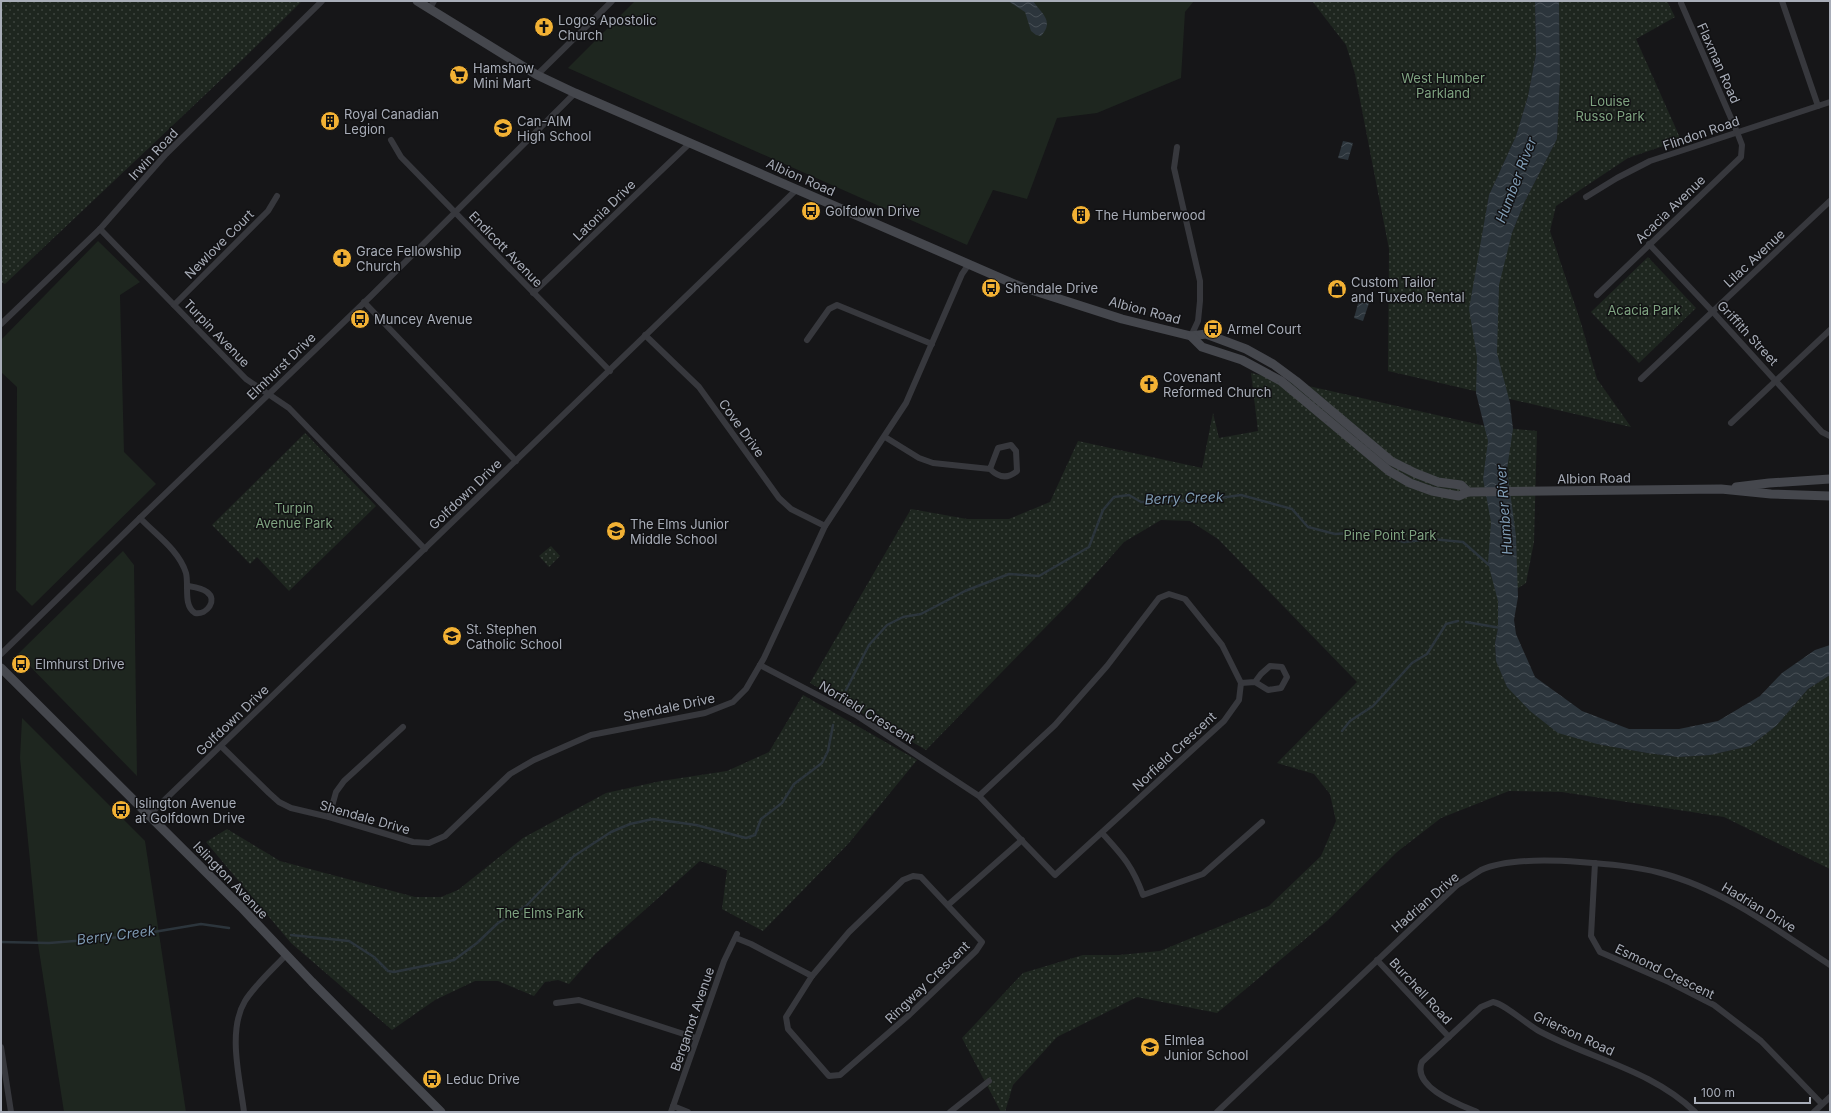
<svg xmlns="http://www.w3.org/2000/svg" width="1831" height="1113" viewBox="0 0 1831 1113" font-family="Inter,sans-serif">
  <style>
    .green { fill: #1e261f }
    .park { fill: url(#park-dots) }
    .water { fill: url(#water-waves) }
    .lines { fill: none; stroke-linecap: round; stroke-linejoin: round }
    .stream { stroke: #2c353c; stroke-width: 2.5 }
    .minor { stroke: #37383d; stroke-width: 6 }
    .secondary { stroke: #45474d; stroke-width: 9 }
    .labels { text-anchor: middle; stroke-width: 3; stroke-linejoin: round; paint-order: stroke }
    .poi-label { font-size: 13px; fill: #a8adb8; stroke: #111113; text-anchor: start }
    .street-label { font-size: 13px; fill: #a8adb8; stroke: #111113 }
    .park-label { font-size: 13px; fill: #7fa381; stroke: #111113 }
    .water-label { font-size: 14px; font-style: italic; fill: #7f9bb3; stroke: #111113 }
  </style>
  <defs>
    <pattern id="park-dots" width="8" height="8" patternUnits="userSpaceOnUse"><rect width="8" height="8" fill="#1e261f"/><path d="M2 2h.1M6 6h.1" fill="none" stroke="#3c433d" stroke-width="1.8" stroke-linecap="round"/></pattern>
    <pattern id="water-waves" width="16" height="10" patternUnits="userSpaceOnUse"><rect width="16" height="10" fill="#2c353c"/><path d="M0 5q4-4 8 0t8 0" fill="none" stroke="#485056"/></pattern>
  </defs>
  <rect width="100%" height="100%" fill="#161618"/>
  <g class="green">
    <polygon points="635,1 1194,1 1185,12 1181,78 1097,113 1057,118 1027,199 993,190 967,245 568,68"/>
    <polygon points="98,241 140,282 120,295 124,452 156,484 32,606 16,590 17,387 1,372 1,340"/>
    <polygon points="123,551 134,565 137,776 18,654"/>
    <polygon points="22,718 145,841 186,1112 64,1112 38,944 20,758"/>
  </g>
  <g class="park">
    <polygon points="1,1 302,1 244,58 5,284 1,282"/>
    <polygon points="1312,1 1535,1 1536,54 1528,96 1516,136 1489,195 1480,250 1512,233 1524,203 1557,139 1560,79 1559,1 1667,1 1675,17 1636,39 1681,140 1628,158 1556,206 1550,231 1581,323 1597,379 1631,427 1388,371 1389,249 1355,74 1346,45"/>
    <polygon points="1648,257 1696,308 1639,363 1591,312"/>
    <polygon points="1251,373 1485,426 1537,431 1534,542 1526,583 1498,601 1498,628 1495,643 1496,660 1507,687 1597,744 1647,753 1678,757 1710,755 1750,746 1776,726 1808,689 1830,675 1830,869 1724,817 1562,792 1509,791 1441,818 1397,852 1328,920 1217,1013 1137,997 1057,1037 1013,1085 1005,1112 1001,1112 962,1038 1023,973 1083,955 1119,955 1160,951 1269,906 1321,856 1336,821 1330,794 1314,774 1277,763 1357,682 1218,539 1190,521 1161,520 1124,542 1076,596 926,750 810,683 911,509 967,519 1009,519 1050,502 1078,441 1202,468 1213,413 1219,438 1258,431"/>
    <polygon points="305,433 376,506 289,591 257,557 250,564 212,525"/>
    <polygon points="551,546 560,556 549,567 539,556"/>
    <polygon points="803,695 917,760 849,843 763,931 722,909 727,870 700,861 595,954 569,984 558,980 545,982 534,996 498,981 475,981 435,1000 392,1030 291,943 206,842 227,829 280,861 415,897 441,897 458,890 523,838 606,793 661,781 727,771 769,752"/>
  </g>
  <g class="water">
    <path d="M 1008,1 L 1033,1 C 1041,13 1055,21 1041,36 L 1036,35 L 1031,31 L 1025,12 Z"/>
    <polygon points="1535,1 1559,1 1560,79 1557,139 1524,203 1512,233 1499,285 1497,353 1510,403 1513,429 1507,469 1516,536 1518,597 1514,620 1516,634 1535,677 1582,711 1629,729 1679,729 1718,721 1760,696 1782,673 1815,650 1830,645 1830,675 1808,689 1776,726 1750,746 1710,755 1678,757 1647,753 1597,744 1558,733 1530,711 1507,687 1496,661 1495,643 1498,628 1498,601 1488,563 1491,522 1483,479 1488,441 1476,393 1477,357 1469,309 1489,195 1516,136 1528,96 1536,54"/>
    <polygon points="1343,141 1353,143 1348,160 1338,158"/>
    <polygon points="1359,300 1369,303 1363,321 1354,318"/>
  </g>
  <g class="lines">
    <g class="stream">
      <polyline points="1466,622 1501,628"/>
      <polyline points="846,690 869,645 887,625 903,617 921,614 965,591 1009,574 1039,576 1089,547 1103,510 1114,497 1129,495 1141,502 1204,500 1241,495 1292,509 1308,527 1335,534 1377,531 1385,537 1404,542 1431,539 1463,542 1489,565"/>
      <polyline points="1342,731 1350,721 1373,706 1412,663 1427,654 1446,624 1458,621"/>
      <polyline points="291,935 349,941 374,957 388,971 394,972 454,960 477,943 498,923 526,906 574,856 611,832 630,824 653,819 696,825 746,838 755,835 761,819 782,803 794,784 822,763 828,751 833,725"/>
      <polyline points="1,942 49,943 100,939 130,936 201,924 229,928"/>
    </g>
    <g class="minor">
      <polyline points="1782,1 1818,106"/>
      <polyline points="430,8 434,1"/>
      <polyline points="537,75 612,1"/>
      <polyline points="391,140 401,157 610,371"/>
      <polyline points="1177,147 1174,168 1200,281 1200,301 1198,321 1191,336"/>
      <polyline points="1586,197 1617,178 1650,161 1830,102"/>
      <polyline points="100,229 246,379 289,408 425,549"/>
      <polyline points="1649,244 1713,312 1822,432 1830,436"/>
      <polyline points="533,293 690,143"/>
      <polyline points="1597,295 1741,157 1742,145 1737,132 1681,3"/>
      <polyline points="364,302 516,461"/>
      <polyline points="174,305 268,211 277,196"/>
      <polyline points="1,324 100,229 166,154 322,1"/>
      <polyline points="645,335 699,387 779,498 791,509 825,526"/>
      <polyline points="807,340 829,309 837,305 932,344"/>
      <polyline points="1641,379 1830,201"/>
      <polyline points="1731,423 1830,330"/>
      <path d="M 885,437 L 919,458 L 933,463 L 990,469 C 999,478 1008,479 1017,471 L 1016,451 L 1011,445 L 998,448 L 990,469"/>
      <path d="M 140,518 C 155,534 179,550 186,573 C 189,585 183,606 195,613 C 207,615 218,600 207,592 C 202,588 194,587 188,586"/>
      <polyline points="1,654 140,518 371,296 575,93"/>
      <polyline points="760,665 856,715 979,796 1055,875 1224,721 1239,700 1241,683 1222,645 1185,599 1169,594 1159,598 1107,666 1055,725 979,796"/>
      <polyline points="1241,683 1255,682 1268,690 1281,688 1287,677 1282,667 1270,666 1261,674 1255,682"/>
      <polyline points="221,746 269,793 279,802 291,808 329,817 413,842 429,843 445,836 510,774 534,760 591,735 705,713 733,702 746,689 764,658 825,526 906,403 962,274 969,264"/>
      <polyline points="149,815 797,189"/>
      <polyline points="329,817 336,792 344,781 403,727"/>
      <path d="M 1102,833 C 1122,855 1132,865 1143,895 L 1203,874 L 1262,822"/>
      <polyline points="1595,863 1591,936 1600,952 1669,982 1714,1005 1761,1041 1822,1104"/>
      <polygon points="913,876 921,877 982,942 976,951 908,1016 840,1075 829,1076 788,1029 786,1017 812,976 849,932 903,880"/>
      <polyline points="948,905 1022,840"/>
      <polyline points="736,938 751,944 812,976"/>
      <polyline points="1377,960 1449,1037"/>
      <polyline points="556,1003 579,1000 696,1038"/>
      <polyline points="1,1047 11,1112"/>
      <polyline points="673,1106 688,1112"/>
      <path d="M 244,1112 C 240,1079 227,1031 245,1001 C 255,985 273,969 286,955"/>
      <polyline points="671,1112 724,961 737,934"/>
      <polyline points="950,1112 989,1081"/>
      <path d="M 1217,1112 L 1456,886 C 1464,881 1473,875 1481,870 C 1507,858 1552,860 1580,862 C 1607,864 1634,866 1661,873 C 1723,889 1777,930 1830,965"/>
      <path d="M 1477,1112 C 1460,1105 1411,1087 1422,1062 L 1481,1007 L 1493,1002 C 1505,1004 1526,1024 1539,1031 C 1591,1059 1652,1070 1695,1112"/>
      <polyline points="1814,1112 1830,1097"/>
    </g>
    <g class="secondary">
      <polyline points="417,1 537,75 575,93 1019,286 1122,319 1191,336 1206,334 1246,349 1273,364 1296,381 1391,461 1415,473 1438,482 1461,485 1468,492"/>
      <polyline points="1191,336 1202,347 1242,360 1281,381 1389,471 1410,483 1432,491 1459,496 1468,492 1721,489 1771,494 1830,496"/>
      <polyline points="1736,487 1769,483 1830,479"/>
      <polyline points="1,668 241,907 312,982 441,1112"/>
    </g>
  </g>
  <defs>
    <symbol id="church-disc" viewBox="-11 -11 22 22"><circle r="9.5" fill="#f2b134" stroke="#111113"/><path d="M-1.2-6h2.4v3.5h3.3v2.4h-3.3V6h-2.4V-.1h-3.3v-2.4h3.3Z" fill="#111"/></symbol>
    <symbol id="supermarket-disc" viewBox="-11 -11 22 22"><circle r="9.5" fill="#f2b134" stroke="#111113"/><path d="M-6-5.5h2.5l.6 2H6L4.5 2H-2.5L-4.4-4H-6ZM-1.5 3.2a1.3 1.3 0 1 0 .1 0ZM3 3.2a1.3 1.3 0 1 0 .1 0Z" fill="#111"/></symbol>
    <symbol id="building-disc" viewBox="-11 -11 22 22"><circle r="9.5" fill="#f2b134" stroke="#111113"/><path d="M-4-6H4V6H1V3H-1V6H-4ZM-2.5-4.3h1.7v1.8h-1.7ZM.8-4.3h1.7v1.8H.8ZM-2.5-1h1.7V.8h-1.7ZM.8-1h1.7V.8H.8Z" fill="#111"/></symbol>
    <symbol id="school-disc" viewBox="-11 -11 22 22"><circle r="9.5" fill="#f2b134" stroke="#111113"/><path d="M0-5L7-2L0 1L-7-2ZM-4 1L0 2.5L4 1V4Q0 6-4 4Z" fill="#111"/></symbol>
    <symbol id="bus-disc" viewBox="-11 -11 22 22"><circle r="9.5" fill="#f2b134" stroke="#111113"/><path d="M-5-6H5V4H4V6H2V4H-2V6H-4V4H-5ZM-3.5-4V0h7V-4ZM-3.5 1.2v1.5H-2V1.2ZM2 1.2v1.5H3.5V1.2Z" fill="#111"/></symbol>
    <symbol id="shop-disc" viewBox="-11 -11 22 22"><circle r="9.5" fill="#f2b134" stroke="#111113"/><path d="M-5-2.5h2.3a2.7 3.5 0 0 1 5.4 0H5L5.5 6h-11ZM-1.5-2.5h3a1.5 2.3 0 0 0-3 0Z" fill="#111"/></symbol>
  </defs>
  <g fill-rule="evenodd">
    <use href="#church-disc" x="533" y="16" width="22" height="22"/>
    <use href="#supermarket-disc" x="448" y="64" width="22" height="22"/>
    <use href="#building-disc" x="319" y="110" width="22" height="22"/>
    <use href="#school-disc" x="492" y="117" width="22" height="22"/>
    <use href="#bus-disc" x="800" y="200" width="22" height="22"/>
    <use href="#building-disc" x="1070" y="204" width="22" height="22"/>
    <use href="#church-disc" x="331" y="247" width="22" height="22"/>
    <use href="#bus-disc" x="980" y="277" width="22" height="22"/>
    <use href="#shop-disc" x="1326" y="278" width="22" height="22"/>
    <use href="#bus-disc" x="349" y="308" width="22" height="22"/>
    <use href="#bus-disc" x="1202" y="318" width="22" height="22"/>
    <use href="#church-disc" x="1138" y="373" width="22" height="22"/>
    <use href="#school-disc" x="605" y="520" width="22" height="22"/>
    <use href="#school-disc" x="441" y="625" width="22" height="22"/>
    <use href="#bus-disc" x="10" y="653" width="22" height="22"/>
    <use href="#bus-disc" x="110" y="799" width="22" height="22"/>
    <use href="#school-disc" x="1139" y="1036" width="22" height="22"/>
    <use href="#bus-disc" x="421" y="1068" width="22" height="22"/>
  </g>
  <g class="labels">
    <g class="poi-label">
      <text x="558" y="25">Logos Apostolic<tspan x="558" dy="15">Church</tspan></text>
      <text x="473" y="73">Hamshow<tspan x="473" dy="15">Mini Mart</tspan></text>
      <text x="344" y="119">Royal Canadian<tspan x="344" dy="15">Legion</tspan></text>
      <text x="517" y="126">Can-AIM<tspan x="517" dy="15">High School</tspan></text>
      <text x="825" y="216">Golfdown Drive</text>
      <text x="1095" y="220">The Humberwood</text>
      <text x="356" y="256">Grace Fellowship<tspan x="356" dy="15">Church</tspan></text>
      <text x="1351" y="287">Custom Tailor<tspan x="1351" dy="15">and Tuxedo Rental</tspan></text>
      <text x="1005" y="293">Shendale Drive</text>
      <text x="374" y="324">Muncey Avenue</text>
      <text x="1227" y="334">Armel Court</text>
      <text x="1163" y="382">Covenant<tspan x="1163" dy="15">Reformed Church</tspan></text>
      <text x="630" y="529">The Elms Junior<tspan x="630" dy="15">Middle School</tspan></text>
      <text x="466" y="634">St. Stephen<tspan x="466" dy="15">Catholic School</tspan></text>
      <text x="35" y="669">Elmhurst Drive</text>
      <text x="135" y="808">Islington Avenue<tspan x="135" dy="15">at Golfdown Drive</tspan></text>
      <text x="1164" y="1045">Elmlea<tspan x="1164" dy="15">Junior School</tspan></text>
      <text x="446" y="1084">Leduc Drive</text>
    </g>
    <g class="street-label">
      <text transform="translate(1719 63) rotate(66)" y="5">Flaxman Road</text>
      <text transform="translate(1701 133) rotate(-19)" y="5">Flindon Road</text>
      <text transform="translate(153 154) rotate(-47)" y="5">Irwin Road</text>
      <text transform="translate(801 177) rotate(24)" y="5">Albion Road</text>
      <text transform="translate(1670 209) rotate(-44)" y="5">Acacia Avenue</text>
      <text transform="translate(604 210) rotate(-44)" y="5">Latonia Drive</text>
      <text transform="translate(219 244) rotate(-45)" y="5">Newlove Court</text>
      <text transform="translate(506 249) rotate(46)" y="5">Endicott Avenue</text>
      <text transform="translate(1754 258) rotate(-43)" y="5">Lilac Avenue</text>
      <text transform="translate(1145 310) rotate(15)" y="5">Albion Road</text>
      <text transform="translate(217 333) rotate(46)" y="5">Turpin Avenue</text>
      <text transform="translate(1748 333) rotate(47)" y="5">Griffith Street</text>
      <text transform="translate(281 366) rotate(-44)" y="5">Elmhurst Drive</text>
      <text transform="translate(742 428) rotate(54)" y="5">Cove Drive</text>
      <text transform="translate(1594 478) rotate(-1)" y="5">Albion Road</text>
      <text transform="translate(465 494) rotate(-44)" y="5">Golfdown Drive</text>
      <text transform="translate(669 707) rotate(-12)" y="5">Shendale Drive</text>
      <text transform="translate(867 712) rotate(31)" y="5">Norfield Crescent</text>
      <text transform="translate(232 720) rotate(-44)" y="5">Golfdown Drive</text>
      <text transform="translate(1174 751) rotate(-43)" y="5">Norfield Crescent</text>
      <text transform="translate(365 817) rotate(16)" y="5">Shendale Drive</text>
      <text transform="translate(231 880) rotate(46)" y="5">Islington Avenue</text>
      <text transform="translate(1425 902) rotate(-41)" y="5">Hadrian Drive</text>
      <text transform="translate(1759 907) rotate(31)" y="5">Hadrian Drive</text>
      <text transform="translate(1665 971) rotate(26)" y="5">Esmond Crescent</text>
      <text transform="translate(927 982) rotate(-44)" y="5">Ringway Crescent</text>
      <text transform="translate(1421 991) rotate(47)" y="5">Burchell Road</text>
      <text transform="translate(692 1019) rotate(-71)" y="5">Bergamot Avenue</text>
      <text transform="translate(1574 1033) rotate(25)" y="5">Grierson Road</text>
    </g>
    <g class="park-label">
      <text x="1443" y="83">West Humber<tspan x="1443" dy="15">Parkland</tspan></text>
      <text x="1610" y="106">Louise<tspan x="1610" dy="15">Russo Park</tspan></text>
      <text x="1644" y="315">Acacia Park</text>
      <text x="294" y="513">Turpin<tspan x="294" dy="15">Avenue Park</tspan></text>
      <text x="1390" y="540">Pine Point Park</text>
      <text x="540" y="918">The Elms Park</text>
    </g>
    <g class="water-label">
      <text transform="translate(1516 180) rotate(-69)" y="5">Humber River</text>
      <text transform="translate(1184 498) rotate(-2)" y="5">Berry Creek</text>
      <text transform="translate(1504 510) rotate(-94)" y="5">Humber River</text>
      <text transform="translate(116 935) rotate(-7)" y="5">Berry Creek</text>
    </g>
  </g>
  <rect width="1831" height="1113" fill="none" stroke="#a8adb8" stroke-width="4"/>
  <path d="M1695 1097v6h115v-6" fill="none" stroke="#a8adb8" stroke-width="2"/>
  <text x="1701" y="1097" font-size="12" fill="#a8adb8" stroke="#111113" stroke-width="3" paint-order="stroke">100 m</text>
</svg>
